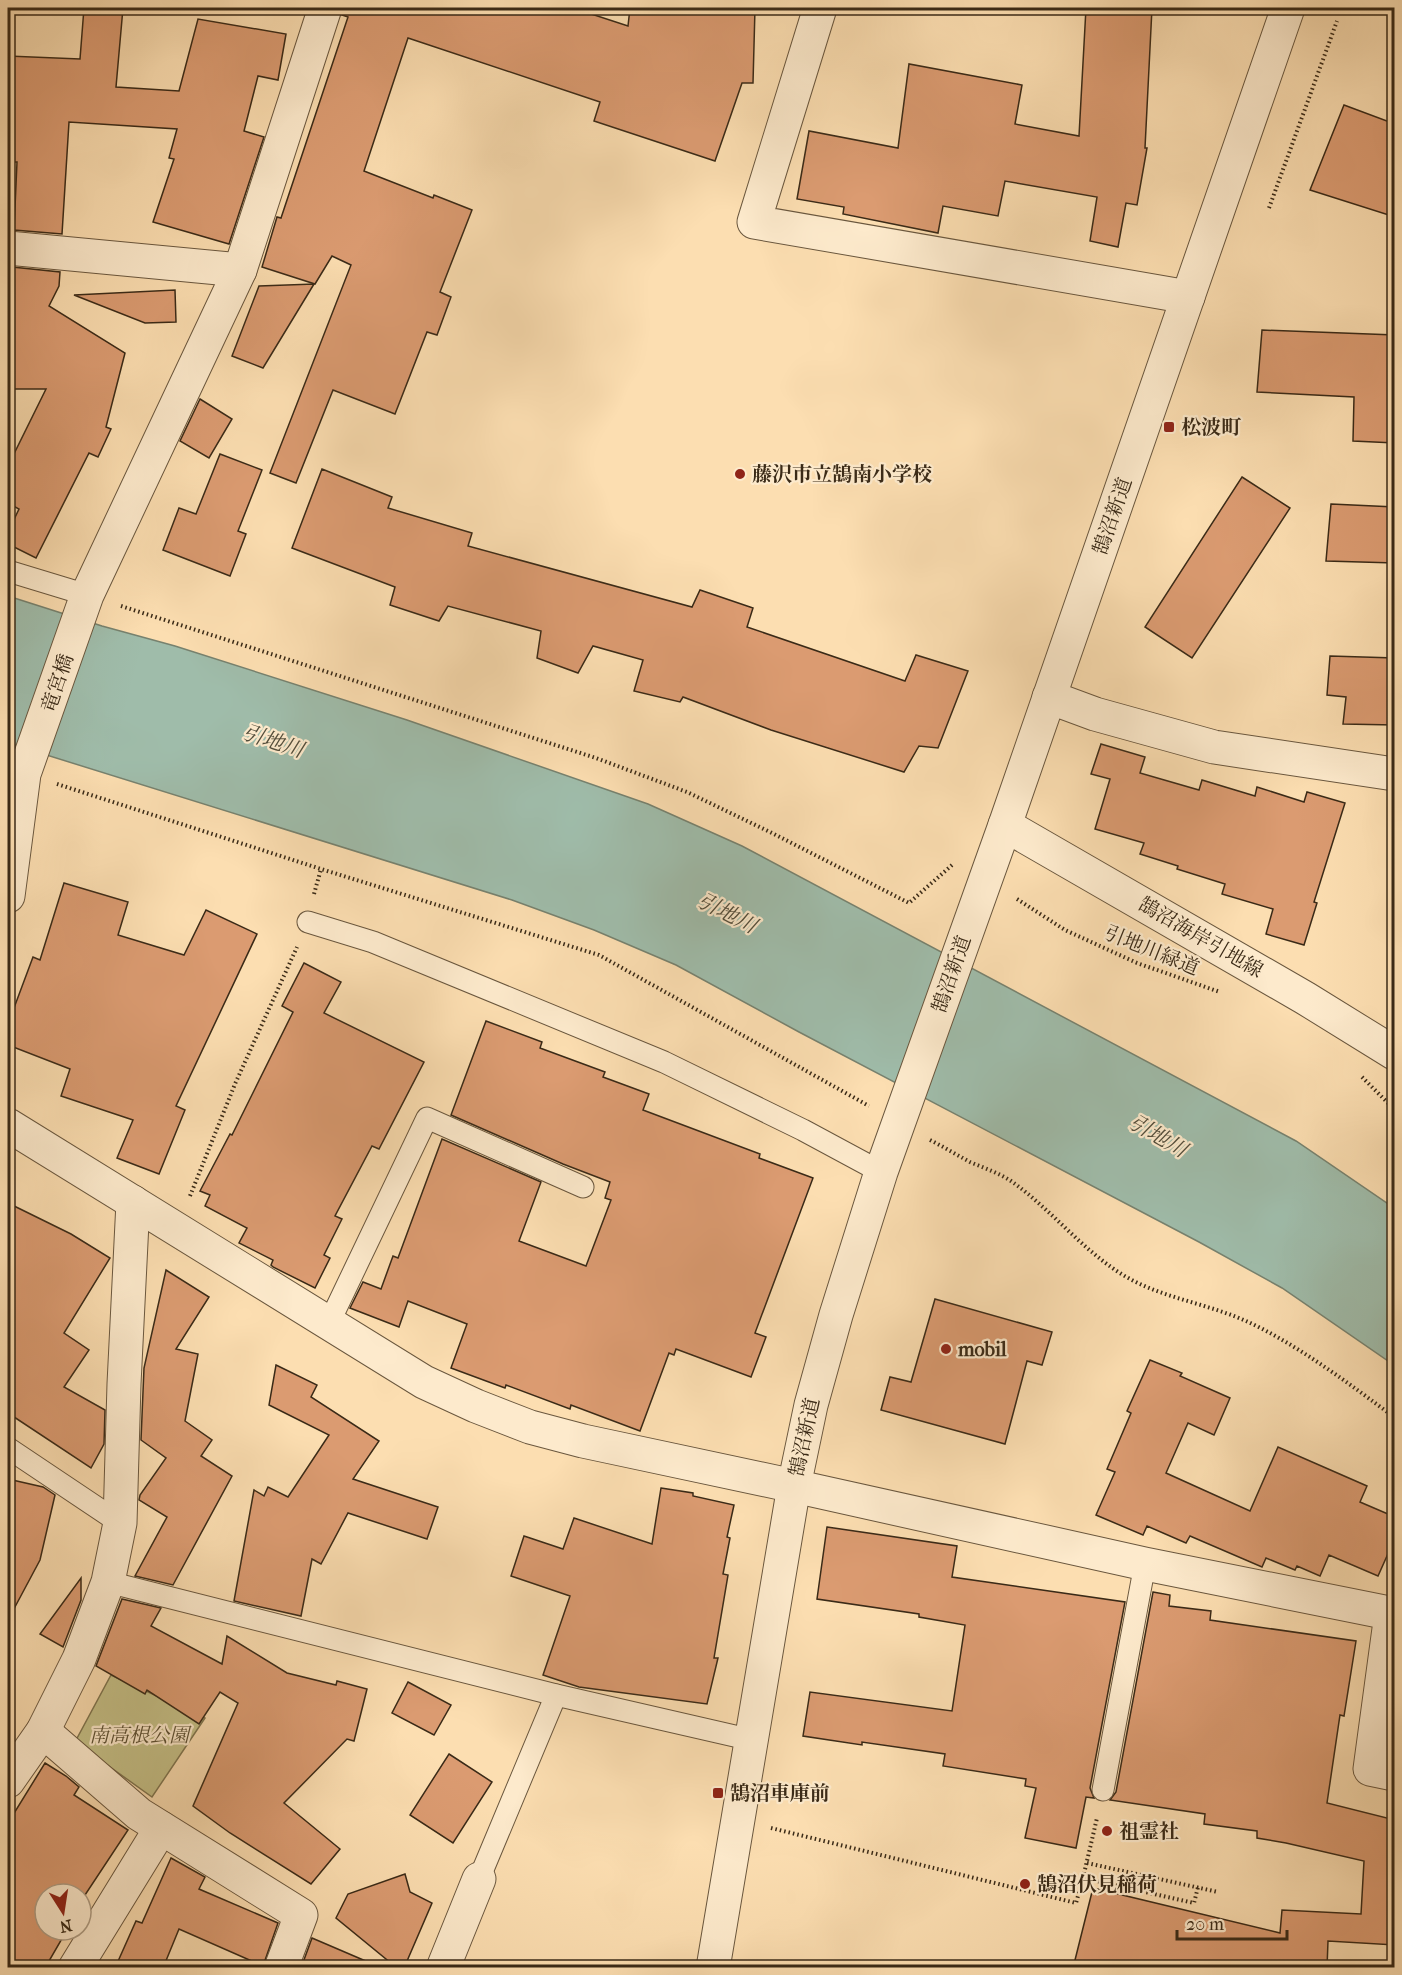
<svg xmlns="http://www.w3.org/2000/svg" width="1402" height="1975" viewBox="0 0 1402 1975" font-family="'IM FELL French Canon','Noto Serif JP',serif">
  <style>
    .green { fill: #c5c087; stroke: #80754f; stroke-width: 1.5 }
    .water { fill: #9fbcaa; stroke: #77826f; stroke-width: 1.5 }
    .building { fill: #db9b71; stroke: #3a2a17; stroke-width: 1.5 }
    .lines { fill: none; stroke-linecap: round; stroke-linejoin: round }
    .service-casing { stroke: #6a573e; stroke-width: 23 }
    .minor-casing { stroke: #6a573e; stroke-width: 35 }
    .tertiary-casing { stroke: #6a573e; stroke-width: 35 }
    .path { stroke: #3a2a17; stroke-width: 4; stroke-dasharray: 1.5 3; stroke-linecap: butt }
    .service { stroke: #fdeacc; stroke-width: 21 }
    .minor { stroke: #fdeacc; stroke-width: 33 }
    .tertiary { stroke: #fdeacc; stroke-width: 33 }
    .poi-dot { fill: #8f2418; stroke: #fdeacc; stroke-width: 2 }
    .labels { text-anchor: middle; stroke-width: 4.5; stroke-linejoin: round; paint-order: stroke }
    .poi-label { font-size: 20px; font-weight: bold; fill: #3a2a17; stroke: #fdeacc; text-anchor: start }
    .street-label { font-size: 20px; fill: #3a2a17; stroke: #fdeacc }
    .park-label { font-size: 20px; font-style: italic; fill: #5d5033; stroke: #fdeacc }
    .water-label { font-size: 21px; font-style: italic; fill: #534e3c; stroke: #fdeacc }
  </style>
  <rect width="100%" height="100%" fill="#fcdeb1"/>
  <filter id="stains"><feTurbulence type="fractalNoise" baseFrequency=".00333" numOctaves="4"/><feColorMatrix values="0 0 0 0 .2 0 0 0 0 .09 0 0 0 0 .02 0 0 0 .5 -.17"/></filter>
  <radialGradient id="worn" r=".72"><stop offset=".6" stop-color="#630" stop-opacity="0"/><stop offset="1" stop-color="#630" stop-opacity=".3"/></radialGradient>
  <polygon class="green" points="111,1675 205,1718 152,1797 75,1742"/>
  <polygon class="water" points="8,596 102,626 175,646 407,720 648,804 742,846 1296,1141 1394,1208 1394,1365 1282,1288 1199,1242 799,1032 676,965 594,930 512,900 8,743"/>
  <g class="building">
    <polygon points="84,8 123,8 116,87 179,91 198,19 286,34 278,80 258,76 244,131 264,137 229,244 153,222 174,159 169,158 177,129 69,122 62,234 14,230 17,162 8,162 10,109 8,109 8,56 80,59"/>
    <polygon points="343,8 573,8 628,26 630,8 755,8 753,83 742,83 715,161 594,121 600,102 408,38 364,171 433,198 434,195 472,210 440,292 451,297 437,335 427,332 395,414 333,390 296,483 270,473 351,265 332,256 315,284 262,267 277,217 281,218 348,17 342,15"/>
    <polygon points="1086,8 1152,8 1145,148 1147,148 1137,205 1126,203 1118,247 1090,241 1097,197 1005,181 998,216 943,206 938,233 843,214 844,207 797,199 809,131 898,148 909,64 1022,85 1015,124 1079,136"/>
    <polygon points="1344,105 1395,124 1395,217 1310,190"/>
    <polygon points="12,267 60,272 59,286 49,306 125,353 106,427 111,429 98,457 89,453 36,558 8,544 8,532 19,509 8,503 8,466 46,389 13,389 14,323 8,323 8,277 11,277"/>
    <polygon points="314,284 263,368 232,356 259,286"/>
    <polygon points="175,290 176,322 145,323 74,295"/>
    <polygon points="1262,330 1395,335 1395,443 1353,441 1354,397 1257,392"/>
    <polygon points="200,399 232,419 209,458 180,441"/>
    <polygon points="220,454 262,470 238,531 246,534 230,576 163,550 179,508 196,514"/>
    <polygon points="322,469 392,497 388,508 472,533 468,546 692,607 700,590 753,608 747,627 905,681 916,655 968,671 938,748 919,746 904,772 771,730 683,697 680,702 634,691 643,660 593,646 578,673 537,658 541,631 448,606 439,621 390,605 395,587 292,548"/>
    <polygon points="1242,477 1290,508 1192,658 1145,627"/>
    <polygon points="1331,504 1395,507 1395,563 1326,561"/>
    <polygon points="1330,656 1395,658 1395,725 1343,724 1346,697 1327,695"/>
    <polygon points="1101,744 1145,757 1140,773 1199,790 1202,780 1255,796 1257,787 1304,802 1307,792 1345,803 1314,902 1317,903 1304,945 1266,934 1273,909 1222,894 1225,884 1177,869 1178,866 1140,854 1144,843 1095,829 1110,779 1091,774"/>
    <polygon points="64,883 128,902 118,935 184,955 206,910 257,934 176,1106 185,1110 159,1174 117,1158 133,1120 61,1096 70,1069 8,1045 8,1024 33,957 40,960"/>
    <polygon points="304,963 341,982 324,1013 424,1062 379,1149 372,1146 335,1216 342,1219 324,1255 330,1258 315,1288 273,1267 271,1265 273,1260 239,1243 247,1228 205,1206 210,1195 200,1191 230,1134 232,1135 293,1012 282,1006"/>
    <polygon points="486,1021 542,1042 540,1048 605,1072 603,1077 649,1094 643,1110 760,1154 759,1158 813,1178 755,1333 766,1337 751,1377 676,1349 674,1355 669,1353 640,1431 571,1405 570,1409 506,1385 505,1388 451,1368 467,1324 408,1301 399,1327 350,1308 363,1282 381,1289 393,1256 398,1258 442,1139 541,1182 519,1241 586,1266 611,1200 605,1198 610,1182 563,1164 451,1115"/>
    <polygon points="8,1203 71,1234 110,1258 64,1333 89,1350 64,1387 105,1410 104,1444 91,1468 8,1413"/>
    <polygon points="166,1270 209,1297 176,1349 198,1354 185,1421 212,1440 201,1456 232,1476 173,1585 135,1576 167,1517 139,1500 140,1495 166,1458 141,1440 144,1368"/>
    <polygon points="935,1299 1052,1332 1042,1365 1027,1361 1005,1444 881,1410 890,1377 911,1382"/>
    <polygon points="1150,1360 1182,1373 1180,1376 1230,1398 1214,1435 1188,1423 1166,1473 1250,1511 1278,1447 1367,1486 1360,1502 1395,1517 1395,1538 1378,1576 1329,1555 1320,1576 1297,1566 1295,1570 1266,1558 1262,1567 1190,1536 1186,1543 1147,1526 1143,1535 1096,1515 1115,1472 1107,1469 1131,1413 1127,1411"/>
    <polygon points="276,1365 317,1385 311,1397 379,1441 353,1479 438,1507 427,1539 348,1513 321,1564 312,1559 301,1616 234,1601 254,1490 264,1496 268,1487 288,1497 329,1435 269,1405"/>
    <polygon points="8,1479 43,1487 55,1495 40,1560 8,1620"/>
    <polygon points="661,1488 693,1493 693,1496 734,1505 727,1537 730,1538 723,1574 728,1575 714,1658 718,1658 707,1704 579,1687 543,1675 570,1596 511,1576 524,1536 563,1549 574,1518 652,1544"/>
    <polygon points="827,1527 957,1546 952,1577 1125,1602 1090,1788 1094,1798 1086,1797 1076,1848 1025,1838 1036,1788 1025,1786 1026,1779 943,1766 945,1754 862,1742 862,1745 803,1736 810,1692 952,1711 965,1625 919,1617 919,1614 817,1599"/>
    <polygon points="81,1578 81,1600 63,1647 40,1634"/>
    <polygon points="1153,1592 1170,1595 1169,1606 1211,1611 1210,1620 1356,1641 1344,1716 1340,1715 1327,1803 1395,1820 1395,1945 1328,1941 1327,1968 1073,1968 1093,1888 1280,1933 1282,1910 1361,1914 1364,1861 1286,1843 1257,1838 1257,1831 1204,1824 1205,1814 1110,1800 1116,1792"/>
    <polygon points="122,1599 161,1608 151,1626 222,1664 227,1636 287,1673 336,1685 337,1681 367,1689 354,1741 347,1739 284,1803 340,1849 311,1884 230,1833 193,1806 238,1703 220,1692 199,1724 147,1690 145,1694 96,1666"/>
    <polygon points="408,1682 451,1705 434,1735 392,1713"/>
    <polygon points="449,1754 492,1782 453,1843 410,1815"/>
    <polygon points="45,1763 66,1776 79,1787 74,1795 128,1830 83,1898 85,1899 81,1906 81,1894 45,1894 45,1930 67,1930 45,1968 8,1968 8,1823"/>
    <polygon points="171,1858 205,1877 199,1889 278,1923 263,1966 179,1929 163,1968 115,1968 136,1921 142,1923"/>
    <polygon points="405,1874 410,1892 432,1903 404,1968 397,1968 336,1918 348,1894"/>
    <polygon points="312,1938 382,1968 301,1968"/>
  </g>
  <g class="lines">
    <defs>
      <g id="service">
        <polyline points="8,571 87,595"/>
        <polyline points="308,922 373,942 664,1062 803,1130 881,1172"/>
        <polyline points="329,1323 427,1118 583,1187"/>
        <polyline points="8,1448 120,1523"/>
        <polyline points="108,1582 556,1695 752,1740"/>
        <polyline points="1103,1790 1145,1564"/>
        <polyline points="479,1879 556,1695"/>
      </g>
      <g id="minor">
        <polyline points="820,8 754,222 1188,297"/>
        <polyline points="8,248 240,270"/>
        <polyline points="1049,697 1095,714 1214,747 1394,774"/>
        <polyline points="8,896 24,774 87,595 240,270 325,8"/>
        <polyline points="794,1486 1145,1564 1394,1614"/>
        <polyline points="1391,1614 1370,1769 1394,1774"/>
        <polyline points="43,1731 139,1814 301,1915 281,1968"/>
        <polyline points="8,1781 43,1731 79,1659 108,1582 120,1523 124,1384 133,1202"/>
        <polyline points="75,1968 161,1828"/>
        <polyline points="443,1968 479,1879"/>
      </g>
      <g id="tertiary">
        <polyline points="1005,825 1305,998 1394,1053"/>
        <polyline points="8,1125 424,1382 476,1406 530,1427 583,1441 794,1486"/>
        <polyline points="713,1968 794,1486 811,1405 836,1315 881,1172 1005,825 1288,8"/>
      </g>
    </defs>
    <use href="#service" class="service-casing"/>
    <use href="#minor" class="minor-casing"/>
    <use href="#tertiary" class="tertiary-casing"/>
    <g class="path">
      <polyline points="1269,208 1337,21"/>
      <polyline points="121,606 596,758 687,792 772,833 909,903 952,865"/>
      <polyline points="57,784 321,869 599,955 869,1106"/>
      <polyline points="314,894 321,869"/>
      <polyline points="1017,899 1065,930 1137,963 1220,992"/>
      <polyline points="1362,1077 1394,1109"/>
      <path d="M 930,1140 C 944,1147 957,1155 970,1162 C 984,1168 999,1173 1011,1181 C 1051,1209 1081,1249 1123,1275 C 1161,1298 1206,1303 1246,1321 C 1295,1343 1351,1385 1394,1417"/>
      <polyline points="190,1196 235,1084 297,947"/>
      <polyline points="771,1828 1076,1903 1083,1878 1194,1903 1198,1887"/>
      <polyline points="1087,1863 1218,1892"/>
      <polyline points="1083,1878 1097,1818"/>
    </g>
    <use href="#service" class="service"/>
    <use href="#minor" class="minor"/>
    <use href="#tertiary" class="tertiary"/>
  </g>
  <g class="poi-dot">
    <rect x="1163" y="421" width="12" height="12" rx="3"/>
    <circle cx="740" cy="474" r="6"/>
    <circle cx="946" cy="1349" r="6"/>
    <rect x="712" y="1787" width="12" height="12" rx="3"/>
    <circle cx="1107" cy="1831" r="6"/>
    <circle cx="1025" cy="1884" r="6"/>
  </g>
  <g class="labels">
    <g class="poi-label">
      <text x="1181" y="434">松波町</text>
      <text x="752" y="481">藤沢市立鵠南小学校</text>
      <text x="958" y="1356">mobil</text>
      <text x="730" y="1800">鵠沼車庫前</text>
      <text x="1119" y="1838">祖霊社</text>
      <text x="1037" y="1891">鵠沼伏見稲荷</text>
    </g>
    <g class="street-label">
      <text transform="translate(1112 516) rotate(-71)" y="7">鵠沼新道</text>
      <text transform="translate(57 683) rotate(-71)" y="7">竜宮橋</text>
      <text transform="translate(1201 937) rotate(30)" y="7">鵠沼海岸引地線</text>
      <text transform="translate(1152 950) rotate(22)" y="7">引地川緑道</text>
      <text transform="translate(951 974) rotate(-71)" y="7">鵠沼新道</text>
      <text transform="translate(804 1437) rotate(-78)" y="7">鵠沼新道</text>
    </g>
    <g class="park-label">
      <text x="139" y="1742">南高根公園</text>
    </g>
    <g class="water-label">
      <text transform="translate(273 741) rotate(18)" y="7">引地川</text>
      <text transform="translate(727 913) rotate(27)" y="7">引地川</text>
      <text transform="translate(1158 1136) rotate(30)" y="7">引地川</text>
    </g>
  </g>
  <rect width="1402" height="1975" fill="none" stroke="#fcdeb1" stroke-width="30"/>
  <rect x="9" y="9" width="1384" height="1957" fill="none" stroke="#3a2a17" stroke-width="3"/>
  <rect x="15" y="15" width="1372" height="1945" fill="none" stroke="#3a2a17" stroke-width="1.5"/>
  <g transform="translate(63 1912) rotate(168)"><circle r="28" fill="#fdeacc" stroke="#af9d84" stroke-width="1.5"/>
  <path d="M0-4.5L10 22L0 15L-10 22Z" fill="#8f2418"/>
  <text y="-9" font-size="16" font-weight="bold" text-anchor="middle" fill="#3a2a17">N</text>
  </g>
  <path d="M1177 1930v9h110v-9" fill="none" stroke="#3a2a17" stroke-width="3"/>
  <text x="1186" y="1930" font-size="18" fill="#3a2a17" stroke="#fdeacc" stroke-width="4.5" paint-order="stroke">20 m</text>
  <rect width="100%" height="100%" filter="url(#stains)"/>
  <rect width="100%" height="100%" fill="url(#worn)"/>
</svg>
